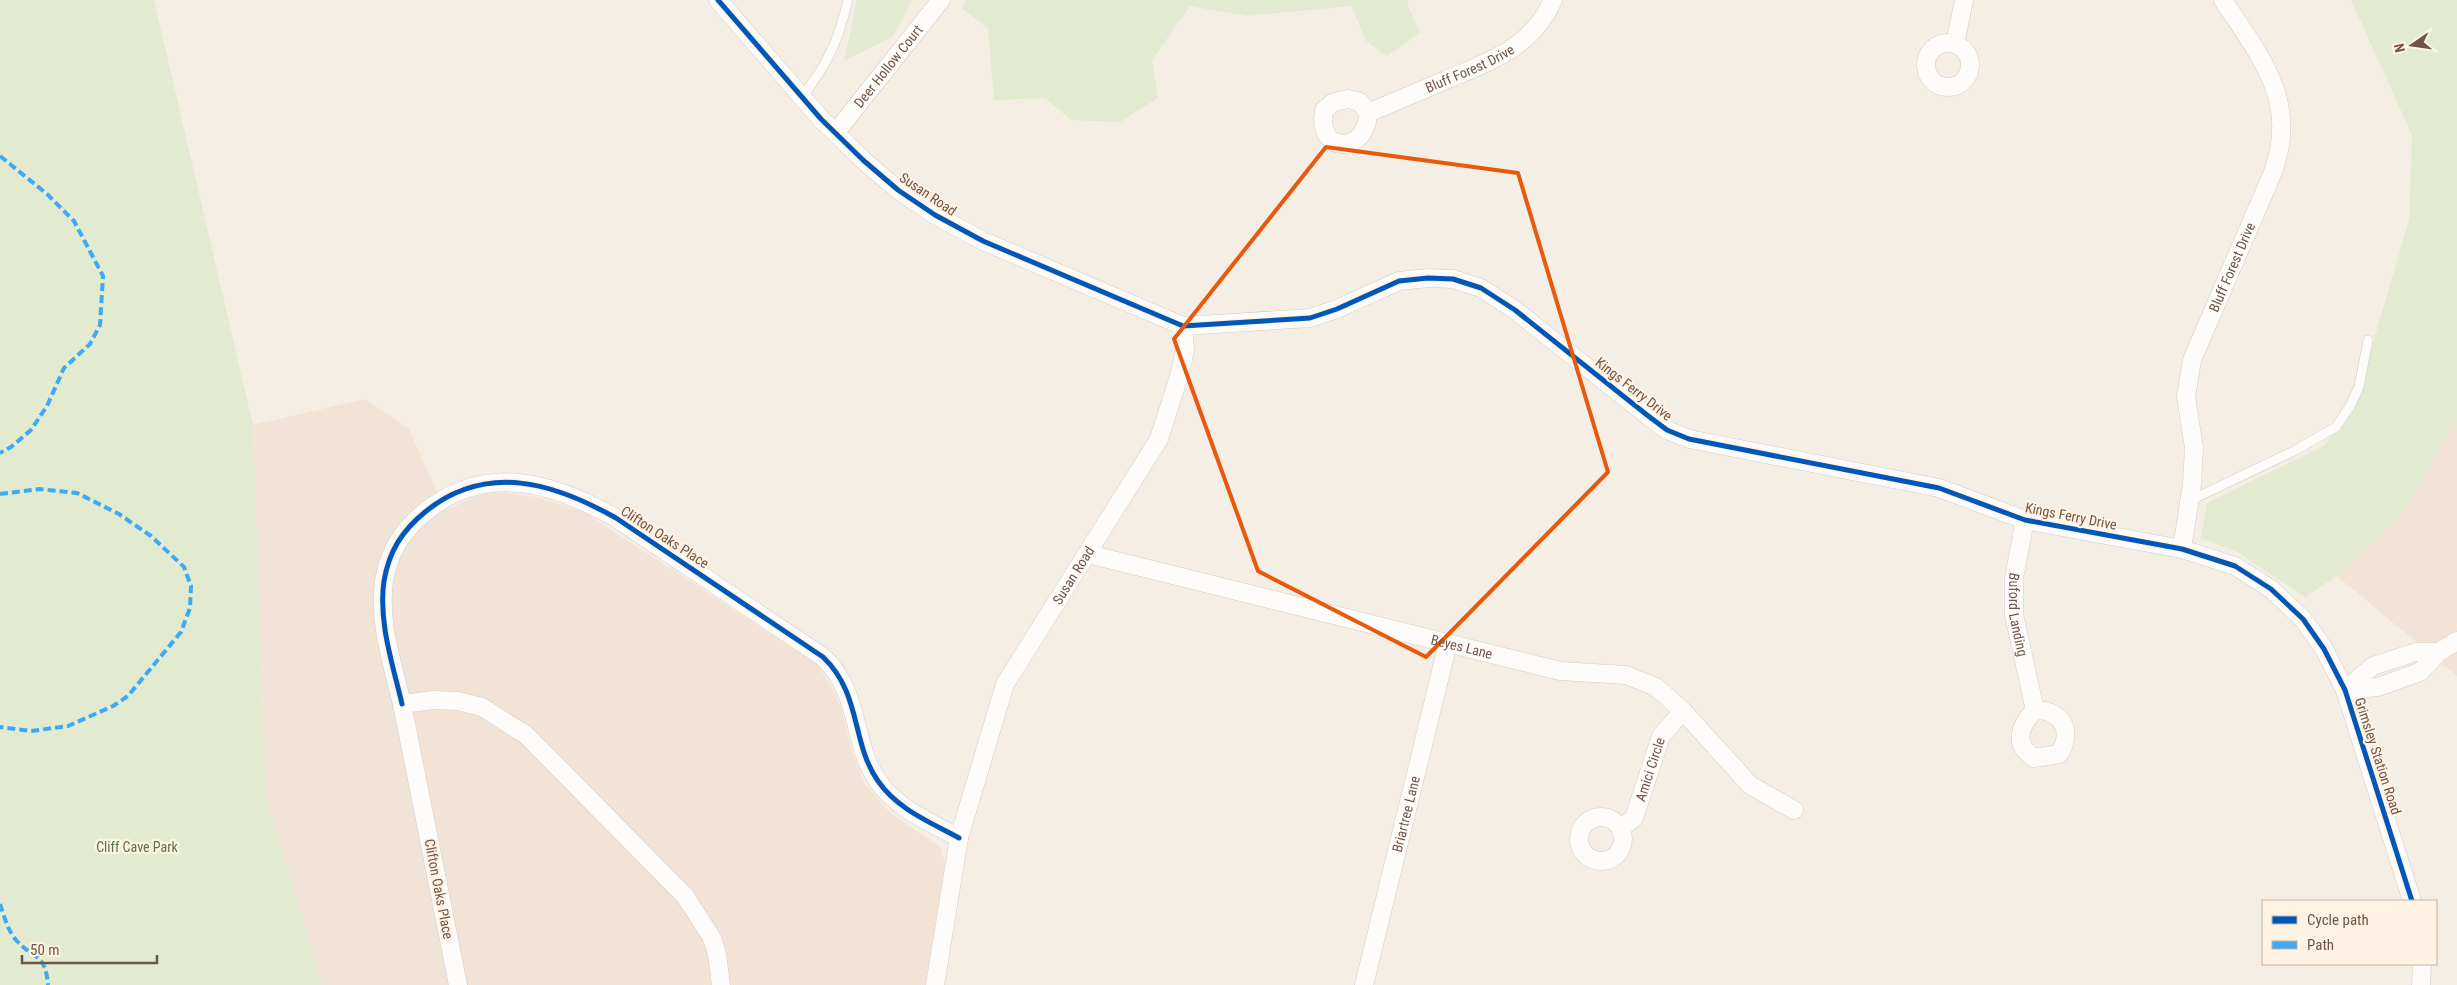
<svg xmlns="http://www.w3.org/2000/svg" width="2457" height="985" viewBox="0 0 2457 985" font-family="'Roboto Condensed',sans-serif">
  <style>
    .residential { fill: #f1e3d5 }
    .green { fill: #e2ebd0 }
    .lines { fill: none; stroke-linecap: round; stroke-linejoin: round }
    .service-casing { stroke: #d6cbc3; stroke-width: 10 }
    .minor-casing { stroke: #d6cbc3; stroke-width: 19 }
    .service { stroke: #fefcfb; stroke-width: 9 }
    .minor { stroke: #fefcfb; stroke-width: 18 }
    .quiet { stroke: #3fa9f5; stroke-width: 4; stroke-dasharray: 8 4; stroke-linecap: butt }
    .cycleway-casing { stroke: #fff3e4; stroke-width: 8 }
    .cycleway { stroke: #0057b8; stroke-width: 5 }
    .marked { fill: none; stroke: #e8590c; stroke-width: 4; stroke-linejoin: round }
    .labels { text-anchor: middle; stroke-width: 4.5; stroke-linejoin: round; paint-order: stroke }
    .street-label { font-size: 14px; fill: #715447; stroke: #fff3e4 }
    .park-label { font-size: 14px; fill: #537740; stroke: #fff3e4 }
  </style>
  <rect width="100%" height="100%" fill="#f5eee5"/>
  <g class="residential">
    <polygon points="365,399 409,429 445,511 479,495 503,492 536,497 582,511 817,664 831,686 841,708 851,749 864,783 890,813 941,848 945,865 925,985 322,985 266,796 253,425"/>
    <polygon points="2457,420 2457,676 2337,576 2402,514"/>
  </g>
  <g class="green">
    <polygon points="0,0 154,0 253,425 266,796 322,985 0,985"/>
    <polygon points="857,0 913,0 892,37 844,61"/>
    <polygon points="966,0 1409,0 1407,3 1420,33 1387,56 1367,42 1351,6 1247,16 1190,6 1152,60 1158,98 1120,122 1071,120 1045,98 994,100 988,29 962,8"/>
    <polygon points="2351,0 2457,0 2457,420 2402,514 2337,576 2305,597 2237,552 2201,538 2207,503 2325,445 2355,404 2409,220 2412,135"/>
  </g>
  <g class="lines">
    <defs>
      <g id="service">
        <path d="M 802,97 C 828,63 838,42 848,0"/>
        <polyline points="2189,501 2294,451 2336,427 2350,406 2359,387 2368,340"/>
      </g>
      <g id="minor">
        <polyline points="718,0 821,119 863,160 898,190 935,215 983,241 1183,326 1310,318 1337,309 1399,281 1428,278 1453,279 1481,288 1515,310 1647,415 1667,430 1689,439 1939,488 2025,520 2182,549 2235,566 2271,589 2303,619 2324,649 2345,690 2412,901"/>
        <circle cx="1948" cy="65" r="22"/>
        <polyline points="1955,44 1964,0"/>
        <path d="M 1348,99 L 1360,102 L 1368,113 C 1367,154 1316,156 1324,110 L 1334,102 Z"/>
        <path id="s1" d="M 1368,113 C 1394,102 1420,91 1446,80 C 1490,61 1532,48 1553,0"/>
        <path id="s2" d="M 836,132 L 941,0"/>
        <path id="s3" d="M 2025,520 L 2014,578 L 2014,615 L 2035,710 C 2019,726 2013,744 2034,758 L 2059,754 C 2074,731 2062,710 2035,710"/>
        <path id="s4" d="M 2182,549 L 2192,484 L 2194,448 L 2186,397 L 2192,360 L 2273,172 C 2299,100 2260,57 2223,0"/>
        <path id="s5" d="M 1088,554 L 1560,671 L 1626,675 L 1656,687 L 1683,711 L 1750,785 L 1794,810"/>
        <polyline points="2345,690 2373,666 2416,652 2439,652 2457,641"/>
        <polyline points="2345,690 2378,687 2420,672 2439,652"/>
        <path d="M 402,704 C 393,665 378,622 384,581 C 389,551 402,531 425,512 C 487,462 554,483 616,518 L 823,657 C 862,694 851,743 878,781 C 897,809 930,822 959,838"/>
        <circle cx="1601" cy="839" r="22"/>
        <path id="s6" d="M 1620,829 L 1634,818 L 1661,736 L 1683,711"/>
        <polyline points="458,985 402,704 434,700 458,701 482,707 526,735 685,896 712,938 717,954 721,985"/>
        <path id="s7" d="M 935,985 L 959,838 L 1005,684 L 1159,439 L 1180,373 L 1185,350 L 1183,326"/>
        <path id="s8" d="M 1364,985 L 1448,643"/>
        <polyline points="2421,985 2422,964"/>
      </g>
    </defs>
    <use href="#service" class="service-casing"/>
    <use href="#minor" class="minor-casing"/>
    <use href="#service" class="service"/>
    <use href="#minor" class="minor"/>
    <g class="quiet">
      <polyline points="0,156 47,194 74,221 103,276 100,325 90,344 64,368 47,406 31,430 11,447 0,453"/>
      <polyline points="0,494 39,489 77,493 119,514 151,536 184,567 191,586 190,608 181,632 128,696 113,706 68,726 31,731 0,727"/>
      <path d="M 0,904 C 4,916 8,931 16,940 C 34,960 45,952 48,985"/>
    </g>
    <defs>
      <g id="cycleway">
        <polyline points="718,0 821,119 863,160 898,190 935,215 983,241 1183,326 1310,318 1337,309 1399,281 1428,278 1453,279 1481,288 1515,310 1647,415 1667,430 1689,439 1939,488 2025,520 2182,549 2235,566 2271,589 2303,619 2324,649 2345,690 2412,901"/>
        <path d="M 402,704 C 393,665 378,622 384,581 C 389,551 402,531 425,512 C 487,462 554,483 616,518 L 823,657 C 862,694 851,743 878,781 C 897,809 930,822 959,838"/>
      </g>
    </defs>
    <use href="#cycleway" class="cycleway-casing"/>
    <use href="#cycleway" class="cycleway"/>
  </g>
  <path class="marked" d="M 1326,147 L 1518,173 L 1608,472 L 1426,657 L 1258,571 L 1174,339 Z"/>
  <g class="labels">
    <g class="street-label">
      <text dy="5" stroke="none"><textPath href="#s2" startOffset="84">Deer Hollow Court</textPath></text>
      <text dy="5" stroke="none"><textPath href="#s1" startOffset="111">Bluff Forest Drive</textPath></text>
      <text transform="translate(928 194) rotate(34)" y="5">Susan Road</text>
      <text dy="5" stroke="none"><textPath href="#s4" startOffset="292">Bluff Forest Drive</textPath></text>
      <text transform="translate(1634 389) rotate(38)" y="5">Kings Ferry Drive</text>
      <text transform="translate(2071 516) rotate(11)" y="5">Kings Ferry Drive</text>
      <text transform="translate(665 537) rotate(33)" y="5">Clifton Oaks Place</text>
      <text dy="5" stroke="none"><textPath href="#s7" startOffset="438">Susan Road</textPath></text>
      <text dy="5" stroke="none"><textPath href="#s3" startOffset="96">Buford Landing</textPath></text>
      <text dy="5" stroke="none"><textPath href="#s5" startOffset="385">Beyes Lane</textPath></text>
      <text transform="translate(2378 756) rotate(72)" y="5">Grimsley Station Road</text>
      <text dy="5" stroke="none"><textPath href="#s6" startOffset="69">Amici Circle</textPath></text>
      <text dy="5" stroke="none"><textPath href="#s8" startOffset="176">Briartree Lane</textPath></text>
      <text transform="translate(439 889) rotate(79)" y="5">Clifton Oaks Place</text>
    </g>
    <g class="park-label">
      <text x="137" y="852">Cliff Cave Park</text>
    </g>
  </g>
  <rect x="2262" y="900" width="175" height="65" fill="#fff3e4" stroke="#c6b3a5"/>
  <rect x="2272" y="916" width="25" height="8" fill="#0057b8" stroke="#c6b3a5"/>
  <text x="2307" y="925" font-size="15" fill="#715447">Cycle path</text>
  <rect x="2272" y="941" width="25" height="8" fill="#3fa9f5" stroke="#c6b3a5"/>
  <text x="2307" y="950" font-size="15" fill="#715447">Path</text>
  <g transform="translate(2412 45) rotate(257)" stroke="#fff3e4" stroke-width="4" paint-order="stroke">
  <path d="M0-4L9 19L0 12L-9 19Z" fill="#715447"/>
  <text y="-8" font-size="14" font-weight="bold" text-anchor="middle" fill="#715447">N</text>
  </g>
  <path d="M22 955v8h135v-8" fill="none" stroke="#715447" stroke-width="2.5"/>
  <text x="30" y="955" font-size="15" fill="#715447" stroke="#fff3e4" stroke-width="4" paint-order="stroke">50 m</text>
</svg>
